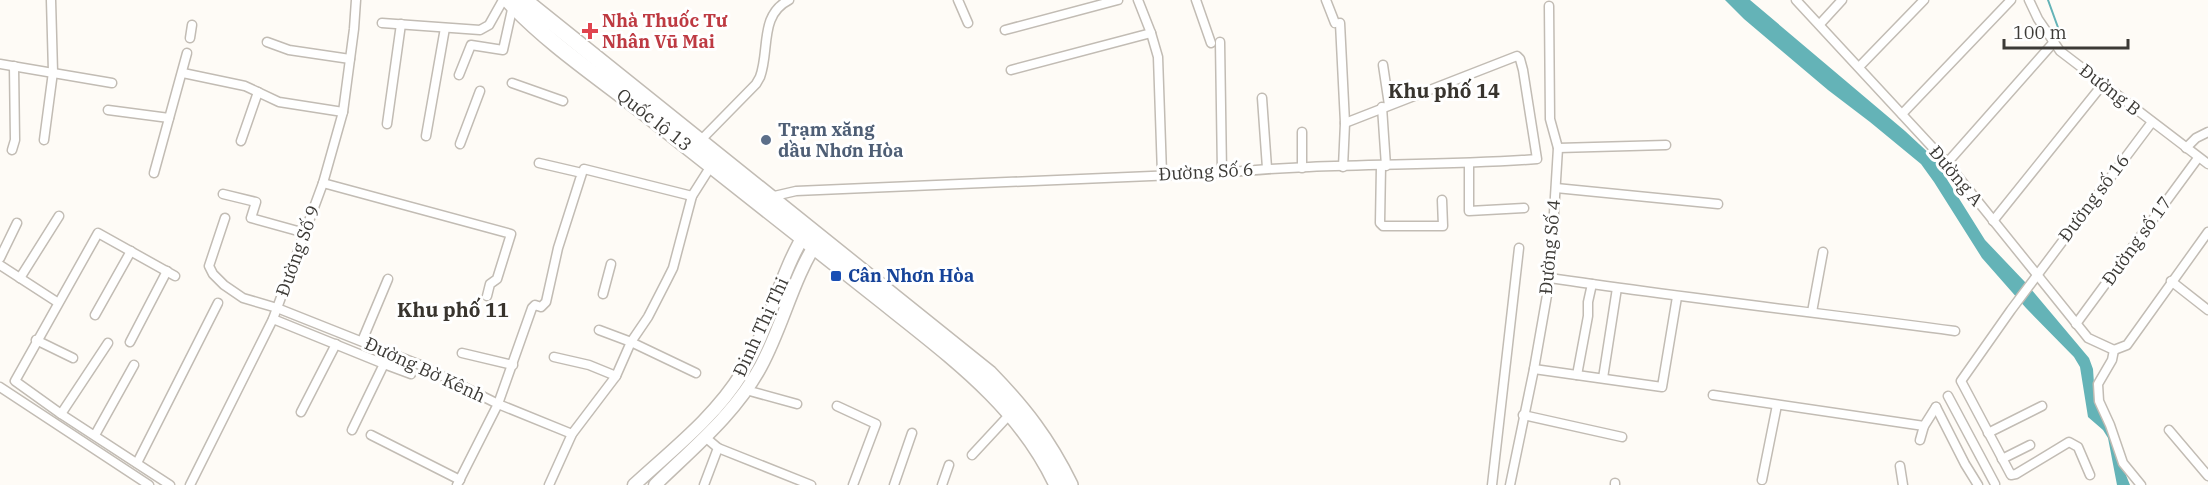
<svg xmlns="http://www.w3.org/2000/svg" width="2208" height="485" viewBox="0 0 2208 485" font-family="'IBM Plex Serif',serif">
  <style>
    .water { fill: #64b3b7 }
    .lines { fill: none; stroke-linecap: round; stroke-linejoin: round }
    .stream { stroke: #64b3b7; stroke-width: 2 }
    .street-casing { stroke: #c2bcb4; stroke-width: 11 }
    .secondary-casing { stroke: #c2bcb4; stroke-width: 15 }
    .highway-casing { stroke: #c2bcb4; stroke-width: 18 }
    .street { stroke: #fff; stroke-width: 8 }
    .secondary { stroke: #fff; stroke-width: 12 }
    .highway { stroke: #fff; stroke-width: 15 }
    .health-dot { fill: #e0444e; stroke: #fff; stroke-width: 2 }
    .service-dot { fill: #5c6f8a; stroke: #fff; stroke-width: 2 }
    .transit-dot { fill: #1a4fb4; stroke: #fff; stroke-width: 2 }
    .labels { text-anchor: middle; stroke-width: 6; stroke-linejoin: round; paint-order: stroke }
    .health-label { font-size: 18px; font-weight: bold; fill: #be3a42; stroke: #fff; text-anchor: start }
    .street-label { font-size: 18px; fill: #3c3a36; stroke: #fff }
    .service-label { font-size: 18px; font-weight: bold; fill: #4e5e75; stroke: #fff; text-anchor: start }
    .transit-label { font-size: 18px; font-weight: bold; fill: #164399; stroke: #fff; text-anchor: start }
    .neighbourhood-label { font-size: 20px; font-weight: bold; fill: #38342e; stroke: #fff }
  </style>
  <rect width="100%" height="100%" fill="#fefbf6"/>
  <polygon class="water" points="1725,0 1750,0 1905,131 1933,157 1985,240 2025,282 2089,358 2093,369 2095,398 2130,485 2117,485 2108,438 2103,430 2088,417 2080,367 2074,357 2026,308 1982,258 1934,182 1921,164 1870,122 1828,90 1744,19"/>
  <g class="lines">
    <polyline class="stream" points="2048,0 2060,33"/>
    <defs>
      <g id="street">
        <polyline points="958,0 968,23"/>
        <polyline points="1138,0 1151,33 1158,57 1162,174"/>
        <polyline points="1196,0 1211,43"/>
        <polyline points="1326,0 1335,23"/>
        <polyline points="1796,0 1947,163 2088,338 2114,350"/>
        <polyline points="2029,0 2038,19 2060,51 2208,164"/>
        <polyline points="382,23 480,30 489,25 503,0"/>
        <polyline points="1340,23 1345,123 1343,167"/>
        <polyline points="1820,24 1842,0"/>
        <polyline points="1005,30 1118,0"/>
        <polyline points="190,38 192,25"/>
        <polyline points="267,42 289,50 350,59"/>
        <polyline points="1220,42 1222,173"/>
        <polyline points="0,64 112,83"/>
        <polyline points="1383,65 1389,105"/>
        <polyline points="1859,67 1924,0"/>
        <polyline points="1011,70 1151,33"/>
        <polyline points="183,73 245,86 279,102 343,112"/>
        <polyline points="459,75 471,45 503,50 513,5"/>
        <polyline points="512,83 563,101"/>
        <polyline points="1262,98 1267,168"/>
        <polyline points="1382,107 1386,166"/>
        <polyline points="108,110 169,118"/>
        <polyline points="1902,114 2011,0"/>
        <polyline points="387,124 401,24"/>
        <polyline points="426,136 445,28"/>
        <polyline points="44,140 53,72 51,0"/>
        <polyline points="241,141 258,92"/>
        <path d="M 700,141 L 756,84 L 760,77 C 770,50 759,15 789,0"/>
        <polyline points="460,144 480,91"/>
        <polyline points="1558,148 1666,145"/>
        <polyline points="2186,148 2196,138 2208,132"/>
        <polyline points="12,150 15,140 14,66"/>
        <polyline points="1469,163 1469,211 1524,208"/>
        <polyline points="1947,163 2054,42"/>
        <polyline points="1381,166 1380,223 1383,226 1443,226 1442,200"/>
        <polyline points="1302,168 1302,132"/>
        <polyline points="584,169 692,196"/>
        <polyline points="154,173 187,53"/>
        <polyline points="323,183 511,234 497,279 490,284 487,296"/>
        <polyline points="1556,188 1718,204"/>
        <polyline points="223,194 256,202 251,218 305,233"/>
        <path d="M 770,197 L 796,191 L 1222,173 C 1327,162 1432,167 1537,159 L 1523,70 L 1520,59 L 1517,56 L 1345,123"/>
        <polyline points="225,218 209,266 213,274 224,285 243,298 277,308 418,364 498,404 572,434"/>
        <polyline points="1993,221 2103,84"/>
        <polyline points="0,258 17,223"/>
        <polyline points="0,265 57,302"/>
        <polyline points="20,278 59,216"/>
        <path d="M 1550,278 C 1685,298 1820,313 1955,331"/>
        <polyline points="2171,281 2208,310"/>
        <polyline points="603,294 611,264"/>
        <polyline points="1812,312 1823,252"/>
        <polyline points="95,315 131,251"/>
        <polyline points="273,319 384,364 352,430"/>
        <polyline points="2076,324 2198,158"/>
        <polyline points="599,330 631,342 696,373"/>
        <polyline points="36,340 73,358"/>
        <polyline points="362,341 388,279"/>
        <polyline points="130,342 167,271"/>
        <polyline points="2114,350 2127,345 2208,232"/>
        <polyline points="2114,350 2112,360 2098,384 2099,401 2110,425 2123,463 2141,485"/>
        <polyline points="462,353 513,365"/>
        <polyline points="554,357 589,365 616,376"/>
        <polyline points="384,364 411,374"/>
        <polyline points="1534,369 1662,387 1677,297"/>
        <polyline points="1577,375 1588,316 1588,302 1592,284"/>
        <polyline points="1603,378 1617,288"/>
        <polyline points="0,387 149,485"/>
        <polyline points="746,390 797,404"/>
        <polyline points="1713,395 1924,426"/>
        <polyline points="1948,396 1995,484"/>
        <polyline points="837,406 876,424 853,485"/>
        <polyline points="1936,407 1965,464 1978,485"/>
        <polyline points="301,412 336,344"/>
        <polyline points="61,414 108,343"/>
        <polyline points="1523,415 1622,437"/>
        <polyline points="2169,430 2208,476"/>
        <polyline points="1988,433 2042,406"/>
        <polyline points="95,435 134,365"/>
        <polyline points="371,435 460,480"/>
        <polyline points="1920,440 1924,426 1936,407"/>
        <polyline points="718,448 811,485"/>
        <polyline points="972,455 1011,413"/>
        <polyline points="2002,459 2030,445"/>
        <polyline points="137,463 218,303"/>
        <polyline points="1900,466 1903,485"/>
        <polyline points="2090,475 2078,447 2069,442 2016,474 2011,475 1961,381 2011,310 2152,122"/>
        <polyline points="1762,480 1777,405"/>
        <polyline points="170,485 61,414 15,381 98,233 175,276"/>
        <polyline points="190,485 273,319 323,183 343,112 354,29 356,0"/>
        <polyline points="457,485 498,404 532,308 535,305 541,307 546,302 558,248 582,173 539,163"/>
        <polyline points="549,485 572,434 616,376 631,342 648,317 667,280 673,268 692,196 711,166"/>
        <polyline points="704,485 718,448 705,437"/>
        <polyline points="894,485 912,433"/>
        <polyline points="942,485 949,465"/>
        <polyline points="1492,485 1519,248"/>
        <polyline points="1510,485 1534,369 1550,278 1558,148 1550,119 1549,6"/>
        <polyline points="1615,485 1615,483"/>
      </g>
      <g id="secondary">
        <path d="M 634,485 C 672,450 715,417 742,373 C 770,328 779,274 807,230"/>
        <path d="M 655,485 C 693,448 736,413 761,366 C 783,325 793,278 818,240"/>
      </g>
      <g id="highway">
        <path d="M 508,0 C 547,42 596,75 641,110 C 722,174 803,238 884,302 C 951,356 1020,405 1057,485"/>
        <path d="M 524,0 L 989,373 C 1024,409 1048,440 1070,485"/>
      </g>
    </defs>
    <use href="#street" class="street-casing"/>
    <use href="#secondary" class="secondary-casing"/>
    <use href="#highway" class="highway-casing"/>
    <use href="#street" class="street"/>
    <use href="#secondary" class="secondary"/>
    <use href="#highway" class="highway"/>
  </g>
  <path class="health-dot" d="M587 22h6v6h6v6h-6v6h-6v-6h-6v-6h6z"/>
  <circle class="service-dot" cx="766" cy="140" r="6"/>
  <rect class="transit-dot" x="830" y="270" width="12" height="12" rx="3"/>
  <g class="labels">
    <g class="health-label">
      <text x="602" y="27">Nhà Thuốc Tư<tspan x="602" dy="21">Nhân Vū Mai</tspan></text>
    </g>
    <g class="street-label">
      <text transform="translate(2110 90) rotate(38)" y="6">Đường B</text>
      <text transform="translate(654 120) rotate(38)" y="6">Quốc lộ 13</text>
      <text transform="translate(1206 172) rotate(-3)" y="6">Đường Số 6</text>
      <text transform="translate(1956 176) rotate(50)" y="6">Đường A</text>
      <text transform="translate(2094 198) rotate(-53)" y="6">Đường số 16</text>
      <text transform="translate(2137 241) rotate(-54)" y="6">Đường số 17</text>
      <text transform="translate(1550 247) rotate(-85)" y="6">Đường Số 4</text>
      <text transform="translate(298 251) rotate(-70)" y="6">Đường Số 9</text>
      <text transform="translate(761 327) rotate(-65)" y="6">Đinh Thị Thi</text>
      <text transform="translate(425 370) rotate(25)" y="6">Đường Bờ Kênh</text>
    </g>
    <g class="service-label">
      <text x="778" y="136">Trạm xăng<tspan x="778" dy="21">dầu Nhơn Hòa</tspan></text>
    </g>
    <g class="transit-label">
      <text x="848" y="282">Cân Nhơn Hòa</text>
    </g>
    <g class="neighbourhood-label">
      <text x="1444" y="98">Khu phố 14</text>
      <text x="453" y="317">Khu phố 11</text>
    </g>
  </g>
  <path d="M2004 39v9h124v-9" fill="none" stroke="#3c3a36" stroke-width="3"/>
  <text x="2013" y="39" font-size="18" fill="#3c3a36" stroke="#ffffff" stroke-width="4.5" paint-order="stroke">100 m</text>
</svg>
